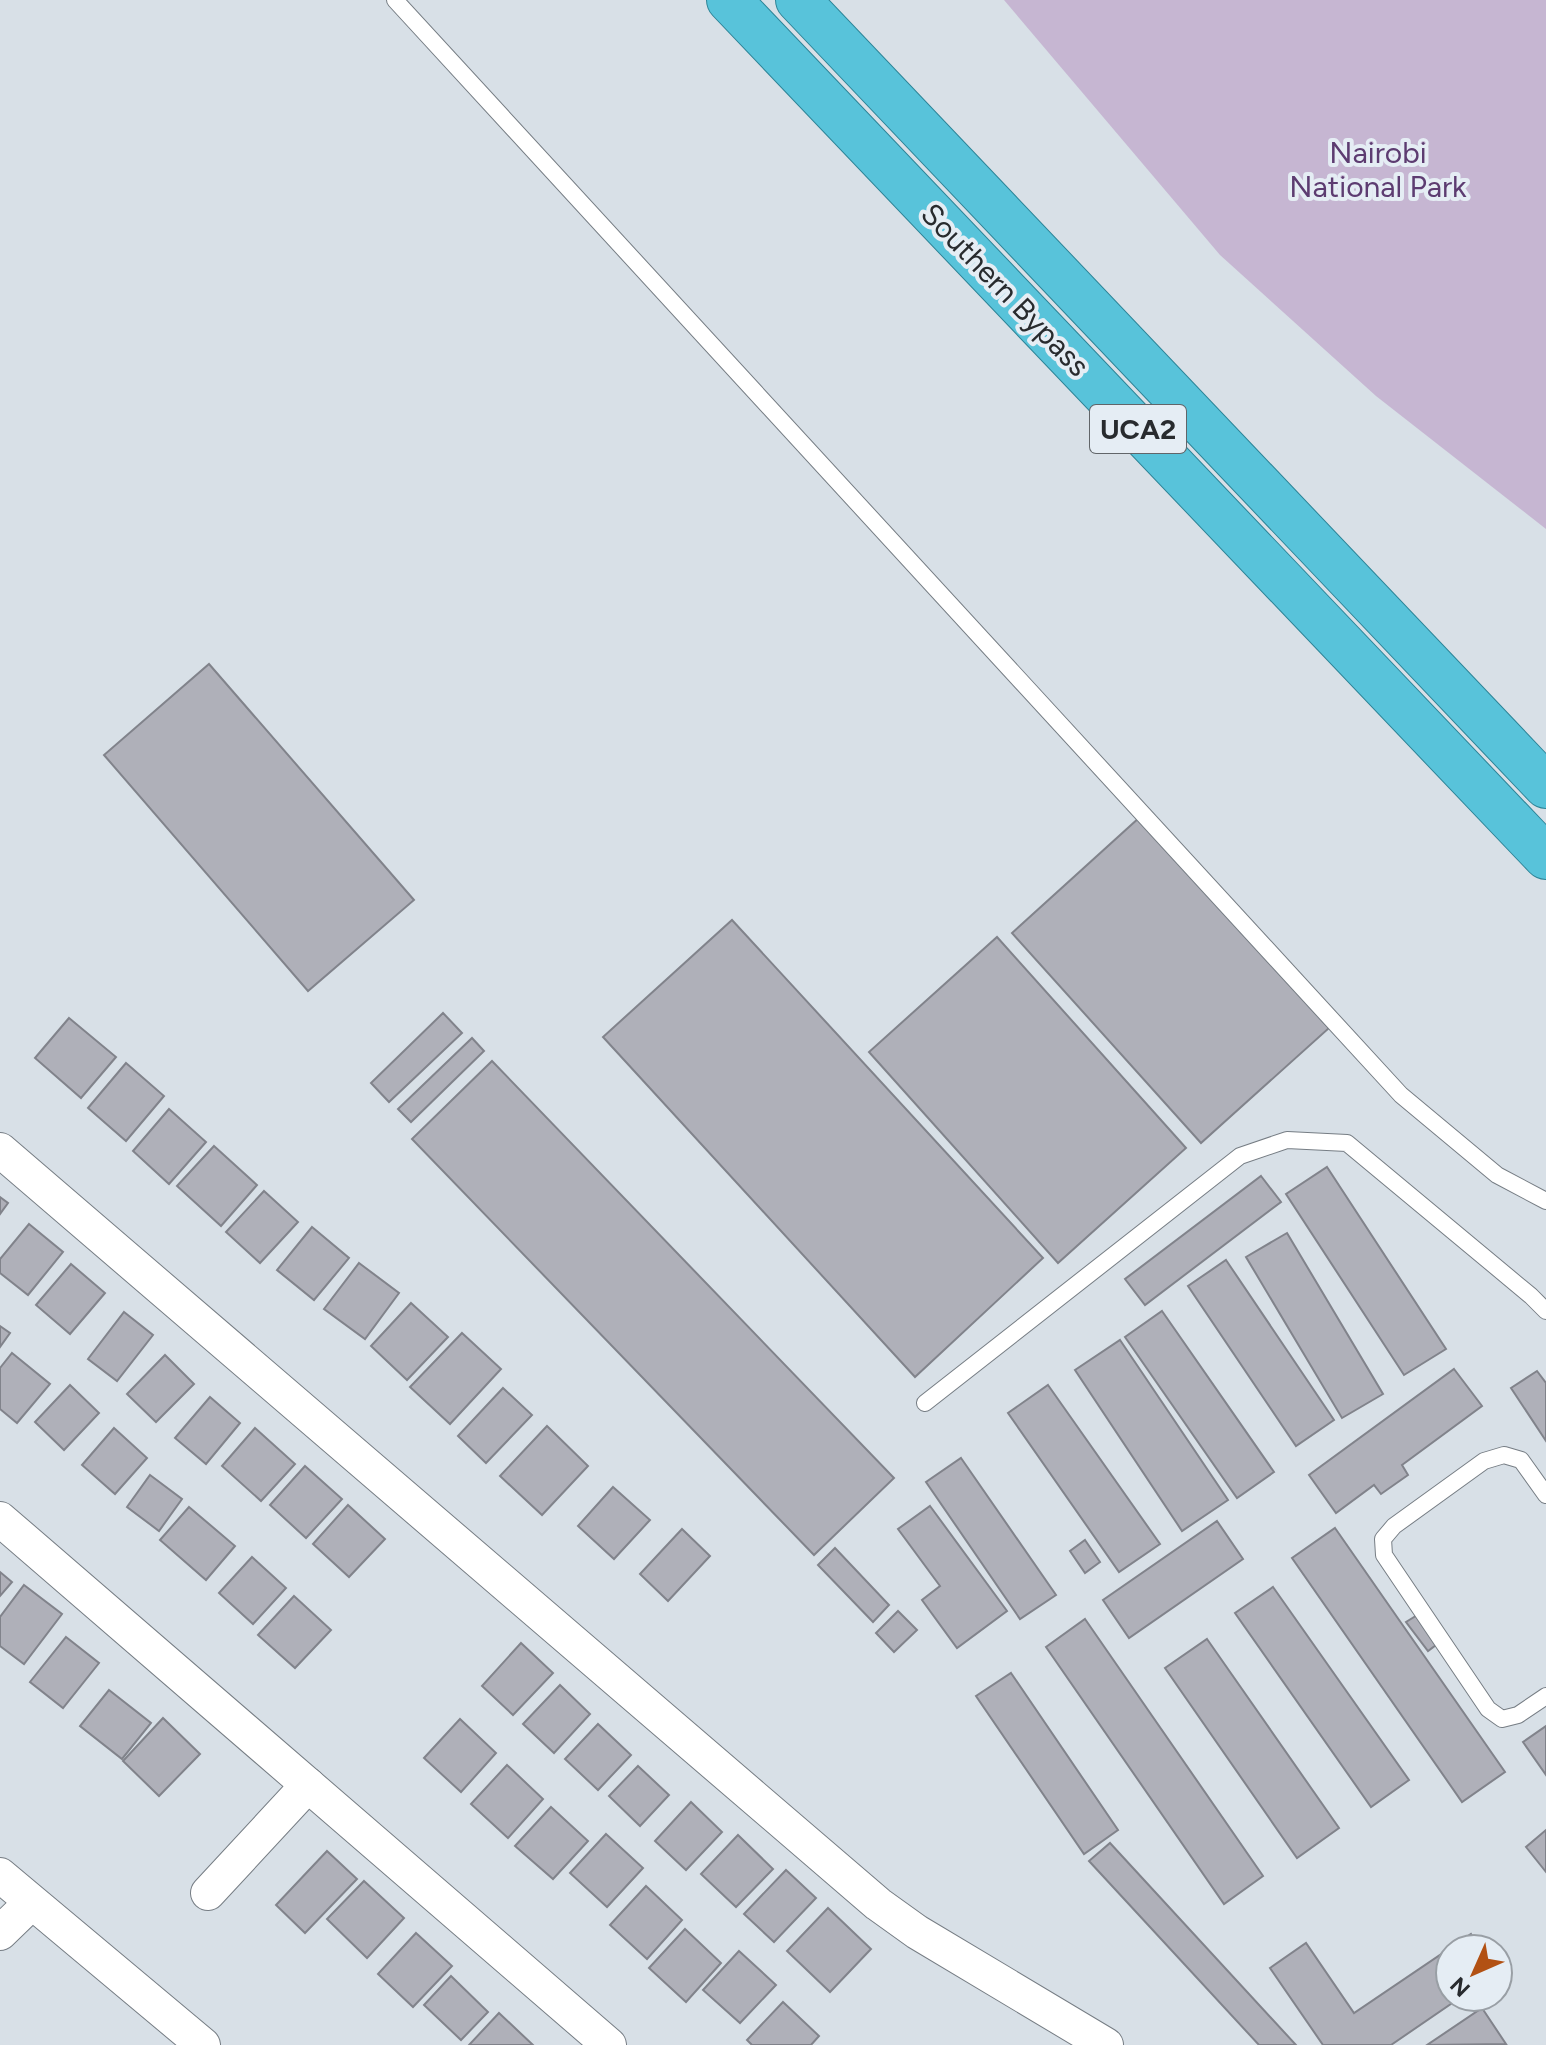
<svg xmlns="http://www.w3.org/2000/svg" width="1546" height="2045" viewBox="0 0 1546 2045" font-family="Figtree,sans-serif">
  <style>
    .green { fill: #c6b6d2 }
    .building { fill: #afb0b9; stroke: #81838b; stroke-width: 2 }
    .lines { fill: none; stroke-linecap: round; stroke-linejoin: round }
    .service-casing { stroke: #767d84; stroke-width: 18 }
    .minor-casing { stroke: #767d84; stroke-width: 36 }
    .trunk-casing { stroke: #2d8497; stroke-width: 46 }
    .service { stroke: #fff; stroke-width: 16 }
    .minor { stroke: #fff; stroke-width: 34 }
    .trunk { stroke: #58c3da; stroke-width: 44 }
    .labels { text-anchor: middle; stroke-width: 8; stroke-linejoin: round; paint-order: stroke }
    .shield { fill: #e5edf4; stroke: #616569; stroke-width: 2 }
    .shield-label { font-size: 28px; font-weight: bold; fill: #282b2e }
    .park-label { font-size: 30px; fill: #5d3c71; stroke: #e5edf4 }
    .street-label { font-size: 30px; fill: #282b2e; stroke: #e5edf4 }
  </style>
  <rect width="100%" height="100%" fill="#d8e0e7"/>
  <polygon class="green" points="1004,0 1546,0 1546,529 1376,396 1220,255"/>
  <g class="building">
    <polygon points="209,664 414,900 308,991 104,755"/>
    <polygon points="1140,817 1329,1028 1201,1143 1012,933"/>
    <polygon points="732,920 1043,1258 915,1377 603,1037"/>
    <polygon points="997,937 1186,1148 1058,1263 869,1052"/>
    <polygon points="443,1013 462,1033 389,1102 371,1083"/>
    <polygon points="69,1018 116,1057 81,1098 35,1058"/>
    <polygon points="472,1038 484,1051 411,1122 398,1109"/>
    <polygon points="492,1061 894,1478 814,1555 412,1139"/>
    <polygon points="126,1063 164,1096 126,1141 88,1108"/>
    <polygon points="169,1109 206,1142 169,1184 133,1151"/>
    <polygon points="214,1146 257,1185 221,1226 177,1186"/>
    <polygon points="1327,1167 1446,1349 1404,1375 1286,1194"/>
    <polygon points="1261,1176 1281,1202 1145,1305 1125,1279"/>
    <polygon points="264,1191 298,1222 260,1263 226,1232"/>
    <polygon points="0,1197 8,1203 0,1214"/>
    <polygon points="29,1224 63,1252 28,1295 0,1273 0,1259"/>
    <polygon points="312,1227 349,1258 314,1300 277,1270"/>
    <polygon points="1287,1233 1383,1394 1342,1418 1246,1257"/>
    <polygon points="1226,1260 1334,1420 1296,1446 1188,1286"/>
    <polygon points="359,1263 399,1293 365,1339 324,1309"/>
    <polygon points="71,1264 105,1293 70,1334 36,1305"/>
    <polygon points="411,1303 448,1337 407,1380 371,1346"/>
    <polygon points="1162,1311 1274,1472 1237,1498 1125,1337"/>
    <polygon points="124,1312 153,1335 117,1381 88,1359"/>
    <polygon points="0,1326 10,1333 0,1347"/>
    <polygon points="462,1333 501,1369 450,1424 410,1387"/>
    <polygon points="1120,1340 1228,1500 1182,1531 1075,1370"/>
    <polygon points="12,1353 50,1384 17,1423 0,1409 0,1368"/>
    <polygon points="165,1355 194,1384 156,1422 127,1394"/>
    <polygon points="1454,1369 1482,1406 1402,1465 1408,1475 1381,1494 1374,1485 1336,1513 1309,1475"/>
    <polygon points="1537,1371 1546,1383 1546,1441 1511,1388"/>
    <polygon points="70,1385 99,1413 64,1450 35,1422"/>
    <polygon points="1048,1385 1160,1544 1119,1572 1008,1413"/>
    <polygon points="503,1388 532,1415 486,1463 458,1436"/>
    <polygon points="210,1397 240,1423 206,1464 175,1438"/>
    <polygon points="547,1426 588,1466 542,1515 500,1476"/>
    <polygon points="114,1428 147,1458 115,1494 82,1465"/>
    <polygon points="255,1428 295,1464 261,1501 222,1466"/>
    <polygon points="961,1458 1056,1595 1020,1619 926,1482"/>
    <polygon points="305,1466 342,1499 306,1538 270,1505"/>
    <polygon points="150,1475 182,1499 159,1531 127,1507"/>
    <polygon points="613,1487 650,1520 614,1559 578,1526"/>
    <polygon points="348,1505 385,1539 349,1577 313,1544"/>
    <polygon points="930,1506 1007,1611 957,1648 922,1600 940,1586 898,1529"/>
    <polygon points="189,1507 235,1546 206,1580 160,1540"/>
    <polygon points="1217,1521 1243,1559 1129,1638 1103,1600"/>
    <polygon points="1335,1528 1505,1772 1462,1802 1292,1558"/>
    <polygon points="682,1529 710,1556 668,1601 640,1574"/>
    <polygon points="1085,1540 1100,1562 1085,1573 1070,1551"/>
    <polygon points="835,1548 889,1605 873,1622 818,1565"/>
    <polygon points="252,1557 286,1588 253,1624 219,1593"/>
    <polygon points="0,1572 12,1582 0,1596"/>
    <polygon points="24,1585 62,1614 24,1664 0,1646 0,1617"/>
    <polygon points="1273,1587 1409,1780 1371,1807 1235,1613"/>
    <polygon points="294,1596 331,1630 295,1668 258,1635"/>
    <polygon points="898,1611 917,1630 894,1652 876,1633"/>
    <polygon points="1419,1614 1440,1642 1428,1651 1406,1622"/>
    <polygon points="1085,1619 1263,1876 1224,1904 1046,1647"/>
    <polygon points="66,1637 99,1663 63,1708 30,1682"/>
    <polygon points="1207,1639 1339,1828 1297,1858 1165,1668"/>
    <polygon points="521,1643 553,1673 513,1715 482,1686"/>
    <polygon points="1011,1673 1118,1830 1084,1854 976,1696"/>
    <polygon points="560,1685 590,1714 554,1753 523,1724"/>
    <polygon points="109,1690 151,1723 122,1759 80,1726"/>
    <polygon points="163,1718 200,1754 159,1796 123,1761"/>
    <polygon points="460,1719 496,1753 461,1792 424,1758"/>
    <polygon points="598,1724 631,1755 598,1790 565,1759"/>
    <polygon points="1546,1726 1546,1775 1523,1742"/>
    <polygon points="507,1765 543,1799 508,1838 471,1804"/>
    <polygon points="638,1766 669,1795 640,1826 609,1796"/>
    <polygon points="691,1802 722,1832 686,1870 655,1841"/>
    <polygon points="551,1807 588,1841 553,1879 515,1846"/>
    <polygon points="1546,1830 1546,1872 1526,1847"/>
    <polygon points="606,1834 643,1868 607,1907 570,1873"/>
    <polygon points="738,1835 773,1869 736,1907 701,1874"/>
    <polygon points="1110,1843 1296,2045 1259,2045 1089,1861"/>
    <polygon points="327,1851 357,1879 305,1933 276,1905"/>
    <polygon points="786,1870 816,1898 774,1942 744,1914"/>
    <polygon points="364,1881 404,1918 367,1958 327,1919"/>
    <polygon points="646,1886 682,1920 647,1959 610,1925"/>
    <polygon points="828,1908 871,1949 830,1992 787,1951"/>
    <polygon points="685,1929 721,1963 686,2002 649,1968"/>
    <polygon points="416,1933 452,1966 413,2007 378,1974"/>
    <polygon points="1471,1934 1481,1949 1450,1949 1450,1997 1461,1997 1391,2045 1323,2045 1270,1968 1306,1943 1354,2013"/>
    <polygon points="739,1951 776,1985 740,2023 703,1990"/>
    <polygon points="451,1976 488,2012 461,2040 424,2005"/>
    <polygon points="783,2002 819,2036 811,2045 752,2045 747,2040"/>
    <polygon points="1482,2008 1506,2044 1427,2045"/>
    <polygon points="499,2013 533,2045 469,2045"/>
  </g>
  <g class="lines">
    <defs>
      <g id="service">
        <polyline points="395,0 1401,1095 1497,1175 1546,1201"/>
        <polyline points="925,1403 1240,1156 1287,1140 1347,1143 1531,1296 1546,1311"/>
        <polyline points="1546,1495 1521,1460 1504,1455 1484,1461 1394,1526 1383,1539 1384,1555 1488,1709 1502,1719 1518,1715 1546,1696"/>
      </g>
      <g id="minor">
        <polyline points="0,1150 878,1904 917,1932 1106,2045"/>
        <polyline points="0,1519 609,2045"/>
        <polyline points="0,1875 203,2045"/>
        <polyline points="208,1893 308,1785"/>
        <polyline points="0,1933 31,1903"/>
      </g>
      <g id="trunk">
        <polyline points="729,0 1546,857"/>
        <polyline points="798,0 1546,786"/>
      </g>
    </defs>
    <use href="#service" class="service-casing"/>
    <use href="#minor" class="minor-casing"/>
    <use href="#trunk" class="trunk-casing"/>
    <use href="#service" class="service"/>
    <use href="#minor" class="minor"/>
    <use href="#trunk" class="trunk"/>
  </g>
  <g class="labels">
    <rect class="shield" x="1090" y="405" width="96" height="48" rx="6"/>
    <g class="shield-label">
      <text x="1138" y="439">UCA2</text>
    </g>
    <g class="park-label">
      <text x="1378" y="163">Nairobi<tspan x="1378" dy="34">National Park</tspan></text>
    </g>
    <g class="street-label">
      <text transform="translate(1005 290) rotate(46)" y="10">Southern Bypass</text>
    </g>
  </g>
  <g transform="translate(1474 1973) rotate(225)"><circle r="38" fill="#e5edf4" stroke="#999fa5" stroke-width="2"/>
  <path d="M0-6L14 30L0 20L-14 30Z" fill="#b25113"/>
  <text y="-12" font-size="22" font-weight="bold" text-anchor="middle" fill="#282b2e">N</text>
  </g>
</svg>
